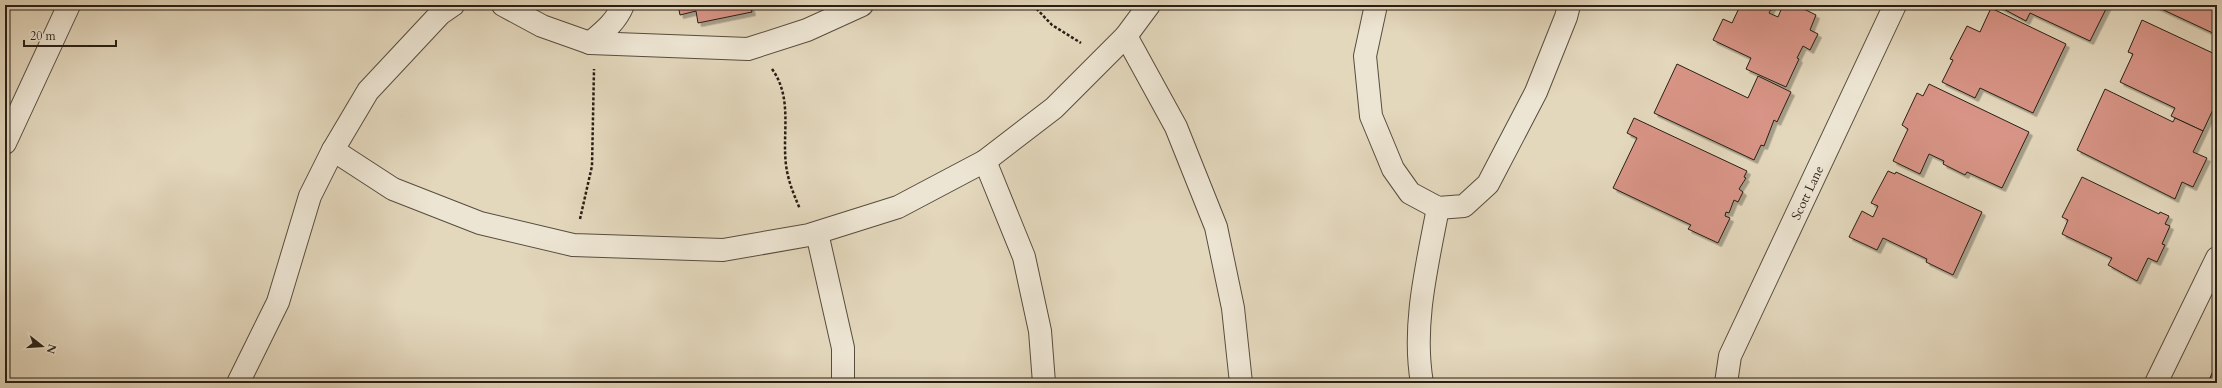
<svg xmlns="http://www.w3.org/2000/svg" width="2222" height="388" viewBox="0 0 2222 388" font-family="Cardo,serif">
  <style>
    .building { fill: #d89486; stroke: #281f15; filter: url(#shadow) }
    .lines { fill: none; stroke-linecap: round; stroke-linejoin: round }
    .minor-casing { stroke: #574d3f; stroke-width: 24 }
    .path { stroke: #281f15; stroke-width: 2.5; stroke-dasharray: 3 2; stroke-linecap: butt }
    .minor { stroke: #ede5d3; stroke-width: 22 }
    .labels { text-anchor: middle; stroke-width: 3; stroke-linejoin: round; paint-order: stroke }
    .street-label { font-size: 13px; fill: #281f15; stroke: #ede5d3 }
  </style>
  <defs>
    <filter id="shadow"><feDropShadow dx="3.5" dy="3.5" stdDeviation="0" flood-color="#0004"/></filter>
  </defs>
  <rect width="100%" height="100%" fill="#e3d7bc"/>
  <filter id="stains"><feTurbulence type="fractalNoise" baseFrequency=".005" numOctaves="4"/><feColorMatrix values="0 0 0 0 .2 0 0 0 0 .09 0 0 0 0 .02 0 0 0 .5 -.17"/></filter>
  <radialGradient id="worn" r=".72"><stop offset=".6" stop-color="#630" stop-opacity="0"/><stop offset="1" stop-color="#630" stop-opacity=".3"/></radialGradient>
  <g class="building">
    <polygon points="678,5 750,5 752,12 698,23 696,11 680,15"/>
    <polygon points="1738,5 1773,5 1769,13 1778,17 1783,5 1796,5 1816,15 1810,30 1818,34 1810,50 1803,46 1797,58 1799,59 1786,87 1746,69 1751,58 1713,40 1723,19 1732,23 1740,6"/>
    <polygon points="1996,5 2108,5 2090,41 2030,13 2026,21"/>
    <polygon points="2155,5 2217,5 2217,35 2155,6"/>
    <polygon points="1991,8 2066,44 2033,113 1980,88 1975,98 1942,82 1953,60 1950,59 1967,26 1980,32"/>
    <polygon points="2142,20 2217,55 2217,101 2203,131 2171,116 2175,108 2120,82 2133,54 2128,52"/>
    <polygon points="1677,64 1748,98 1758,76 1791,92 1777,122 1774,120 1764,146 1761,145 1754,160 1654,113"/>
    <polygon points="1929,84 2029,132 2002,188 1967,172 1965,175 1943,164 1944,161 1929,154 1920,174 1893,161 1908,129 1902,125 1917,93 1923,96"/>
    <polygon points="2105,89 2173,122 2175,118 2203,131 2193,152 2207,158 2193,187 2182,182 2175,199 2077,150"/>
    <polygon points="1634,118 1747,171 1744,177 1746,178 1739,189 1743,192 1738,202 1734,200 1729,213 1726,212 1725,216 1730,218 1718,243 1688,229 1691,225 1613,188 1637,138 1627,133"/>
    <polygon points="1888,171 1895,174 1896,172 1982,212 1953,275 1926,262 1927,259 1883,238 1877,250 1849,237 1862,211 1873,217 1878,206 1871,203"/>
    <polygon points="2082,177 2159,214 2160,212 2169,216 2165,224 2170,226 2162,244 2165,245 2157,262 2148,258 2137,281 2108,265 2112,258 2062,234 2068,220 2062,217"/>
    <polygon points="2217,362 2217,383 2216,383 2209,380"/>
  </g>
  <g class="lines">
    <defs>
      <g id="minor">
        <polyline points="503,5 542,26 590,43 748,49 807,30 862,5"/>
        <polyline points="1376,5 1365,56 1371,116 1393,169 1410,193 1438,208 1464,206 1488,184 1536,92 1566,17 1569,5"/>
        <polyline points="1126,36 1176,127 1216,227 1233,308 1241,383"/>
        <path d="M 590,43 C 603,32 616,22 623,5"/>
        <polyline points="5,143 69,5"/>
        <polyline points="333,150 393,189 480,223 573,245 723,250 809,235 898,207 985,161 1054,108 1126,36 1149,5"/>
        <polyline points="985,161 1024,257 1040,331 1044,383"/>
        <polyline points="817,233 843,348 843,383"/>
        <polyline points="238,383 278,302 310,196 333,150 368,91 440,14 453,5"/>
        <path d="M 1422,383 C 1412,325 1427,266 1438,208"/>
        <path id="s1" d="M 1726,383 L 1730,356 L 1895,5"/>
        <polyline points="2156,383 2217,258"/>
      </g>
    </defs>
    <use href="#minor" class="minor-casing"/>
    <g class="path">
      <polyline points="1033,5 1052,25 1081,43"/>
      <path d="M 772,69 C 793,98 782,133 786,165 C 788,181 794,195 800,209"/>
      <polyline points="580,219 592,166 594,69"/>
    </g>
    <use href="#minor" class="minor"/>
  </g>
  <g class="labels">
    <g class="street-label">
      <text dy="5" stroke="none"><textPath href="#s1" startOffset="208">Scott Lane</textPath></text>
    </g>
  </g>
  <rect width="2222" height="388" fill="none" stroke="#e3d7bc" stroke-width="20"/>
  <rect x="6" y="6" width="2210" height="376" fill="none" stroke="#281f15" stroke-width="2"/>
  <rect x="10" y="10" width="2202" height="368" fill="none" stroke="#281f15"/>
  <g transform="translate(42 346) rotate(107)" stroke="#ede5d3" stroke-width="3" paint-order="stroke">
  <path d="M0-3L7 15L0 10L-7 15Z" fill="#281f15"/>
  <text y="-6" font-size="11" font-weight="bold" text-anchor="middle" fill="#281f15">N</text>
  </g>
  <path d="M24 40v6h92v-6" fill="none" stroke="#281f15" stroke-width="2"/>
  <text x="30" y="40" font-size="12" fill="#281f15" stroke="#ede5d3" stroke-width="3" paint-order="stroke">20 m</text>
  <rect width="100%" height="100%" filter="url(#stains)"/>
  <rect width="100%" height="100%" fill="url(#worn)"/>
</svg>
